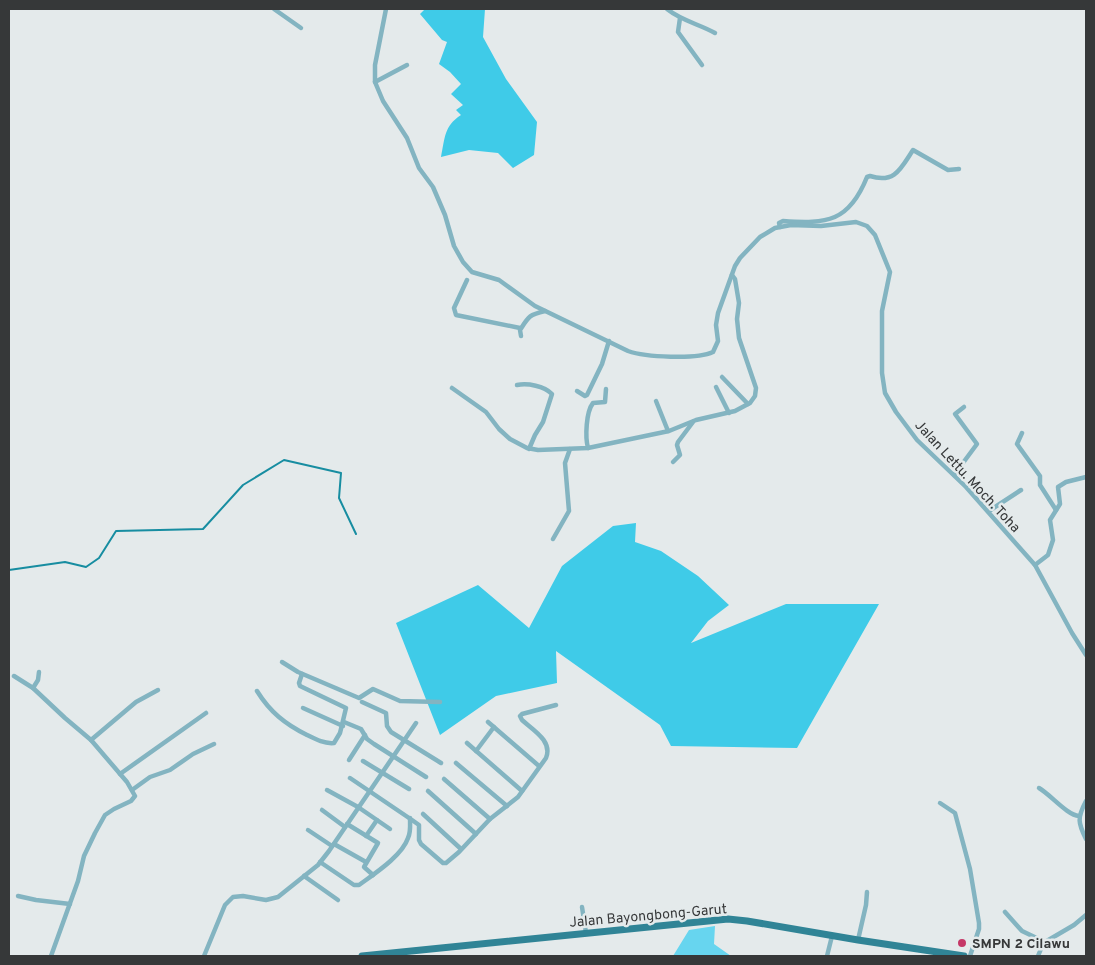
<svg xmlns="http://www.w3.org/2000/svg" width="1095" height="965" viewBox="0 0 1095 965" font-family="Overpass,sans-serif">
  <style>
    .green { fill: #67d5ef }
    .forest { fill: #3fcbe8 }
    .lines { fill: none; stroke-linecap: round; stroke-linejoin: round }
    .stream { stroke: #178da1; stroke-width: 2 }
    .street { stroke: #83b4c1; stroke-width: 4.5 }
    .primary { stroke: #308496; stroke-width: 7 }
    .poi-dot { fill: #c53867; stroke: #e4eaeb; stroke-width: 2 }
    .labels { text-anchor: middle; stroke-width: 5; stroke-linejoin: round; paint-order: stroke }
    .street-label { font-size: 14px; fill: #363839; stroke: #e4eaeb }
    .poi-label { font-size: 14px; font-weight: bold; fill: #363839; stroke: #e4eaeb; text-anchor: start }
  </style>
  <rect width="100%" height="100%" fill="#e4eaeb"/>
  <polygon class="green" points="715,926 714,944 731,956 673,956 689,930"/>
  <g class="forest">
    <path d="M 425,9 L 485,9 L 483,37 L 506,79 L 537,122 L 534,155 L 513,168 L 498,153 L 469,150 L 441,157 C 445,138 444,126 461,115 L 456,110 L 463,105 L 451,94 L 461,84 L 450,72 L 439,64 L 447,42 L 442,40 L 420,14 Z"/>
    <polygon points="636,523 635,542 661,551 698,576 729,605 708,621 691,643 786,604 879,604 797,748 671,746 660,725 556,651 557,683 496,696 440,735 396,623 478,585 529,628 562,566 613,526"/>
  </g>
  <g class="lines">
    <polyline class="stream" points="9,570 65,562 86,567 99,558 116,531 203,529 243,485 284,460 341,473 339,498 356,534"/>
    <g class="street">
      <polyline points="274,9 301,28"/>
      <path d="M 386,9 L 375,65 L 375,82 L 383,101 L 407,138 L 419,168 L 433,187 L 445,215 L 454,246 L 463,262 L 472,272 L 499,280 L 535,306 L 628,351 C 645,357 696,360 713,352 L 718,341 L 716,325 L 718,313 L 735,266 L 740,258 L 760,237 L 775,228 L 791,225 L 821,226 L 856,222 L 867,226 L 875,235 L 890,272 L 882,311 L 882,373 L 885,393 L 896,412 L 917,440 L 966,487 L 1035,565 L 1072,633 L 1086,655"/>
      <path d="M 667,9 C 682,21 699,24 715,33"/>
      <polyline points="680,18 678,32 702,65"/>
      <polyline points="375,82 407,65"/>
      <path d="M 780,227 L 779,223 L 783,221 C 827,224 849,222 867,177 L 870,176 C 895,184 901,168 913,150 L 948,170 L 959,169"/>
      <polyline points="467,280 454,308 456,315 520,328"/>
      <path d="M 521,336 L 520,330 C 529,316 529,315 545,311"/>
      <polyline points="722,377 748,404"/>
      <path d="M 517,385 C 528,383 544,386 552,394 L 543,422 L 535,435 L 529,449"/>
      <polyline points="716,387 729,413"/>
      <polyline points="452,388 486,412 499,429 510,439 527,448 538,450 588,448 669,431 696,420 735,411 750,403 755,396 756,388 739,338 737,319 739,303 735,279 732,275"/>
      <polyline points="577,391 585,396 587,395 602,364 609,341"/>
      <polyline points="656,401 668,431"/>
      <polyline points="1022,433 1017,444 1040,476 1040,485 1056,510"/>
      <path d="M 588,448 C 585,437 586,412 593,403 L 605,402 L 606,389"/>
      <polyline points="673,462 680,455 677,445 678,442 693,422"/>
      <polyline points="954,475 977,444 955,414 964,407"/>
      <polyline points="989,511 1021,490"/>
      <polyline points="553,539 569,511 565,463 570,449"/>
      <polyline points="1035,565 1048,555 1053,540 1050,520 1060,504 1058,487 1066,482 1086,477"/>
      <polyline points="282,662 298,672 359,698 373,689 400,701 440,702"/>
      <polyline points="14,676 33,688 65,718 91,740 127,782 135,796 131,801 114,809 105,815 95,833 84,856 78,881 51,956"/>
      <polyline points="33,688 38,680 39,672"/>
      <path d="M 257,691 C 270,712 285,724 307,735 C 315,739 324,744 334,743 L 340,733 L 346,708 L 300,686 L 299,683 L 302,674"/>
      <polyline points="362,702 386,713 387,726 391,732 441,763"/>
      <polyline points="303,708 343,726"/>
      <polyline points="344,722 361,729 367,739 374,744 426,777"/>
      <polyline points="488,722 539,766"/>
      <polyline points="91,740 136,702 158,690"/>
      <polyline points="467,743 522,791"/>
      <polyline points="476,751 494,727"/>
      <polyline points="349,760 365,735"/>
      <polyline points="363,761 409,789"/>
      <polyline points="456,763 507,806"/>
      <polyline points="120,774 206,713"/>
      <path d="M 350,778 L 412,820 L 419,825 L 419,840 L 421,844 L 443,863 L 446,863 L 459,852 L 490,819 L 518,797 L 546,758 C 553,741 533,730 522,720 L 520,716 L 522,714 L 556,705"/>
      <polyline points="444,779 490,819"/>
      <path d="M 1039,788 C 1051,795 1067,815 1079,816"/>
      <polyline points="132,790 150,777 170,770 193,754 214,744"/>
      <polyline points="327,790 358,807 390,829"/>
      <polyline points="428,791 476,834"/>
      <path d="M 1086,801 C 1077,818 1078,823 1086,839"/>
      <polyline points="940,803 955,813 970,869 979,923 979,929 970,956"/>
      <polyline points="322,810 345,827"/>
      <polyline points="423,814 461,849"/>
      <polyline points="347,824 378,843 364,867 373,875"/>
      <polyline points="308,830 332,846"/>
      <polyline points="366,836 377,820"/>
      <polyline points="334,844 366,862"/>
      <path d="M 320,862 L 354,885 L 359,885 C 374,874 402,856 408,838 C 411,832 410,825 410,818"/>
      <polyline points="304,876 338,900"/>
      <polyline points="18,896 36,900 70,904"/>
      <polyline points="582,907 586,933"/>
      <polyline points="1005,912 1022,931 1045,942"/>
      <polyline points="858,940 866,905 867,892"/>
      <polyline points="204,956 225,905 233,897 243,896 266,900 278,897 318,865 329,851 416,723"/>
      <polyline points="827,956 832,936"/>
      <polyline points="1038,956 1043,944 1045,942 1074,925 1086,915"/>
    </g>
    <polyline class="primary" points="362,956 728,919 747,921 858,940 964,956"/>
  </g>
  <circle class="poi-dot" cx="962" cy="943" r="5"/>
  <g class="labels">
    <g class="street-label">
      <text transform="translate(968 476) rotate(47)" y="5">Jalan Lettu. Moch. Toha</text>
      <text transform="translate(648 915) rotate(-5)" y="5">Jalan Bayongbong-Garut</text>
    </g>
    <g class="poi-label">
      <text x="972" y="948">SMPN 2 Cilawu</text>
    </g>
  </g>
  <rect width="1095" height="965" fill="none" stroke="#363839" stroke-width="20"/>
</svg>
